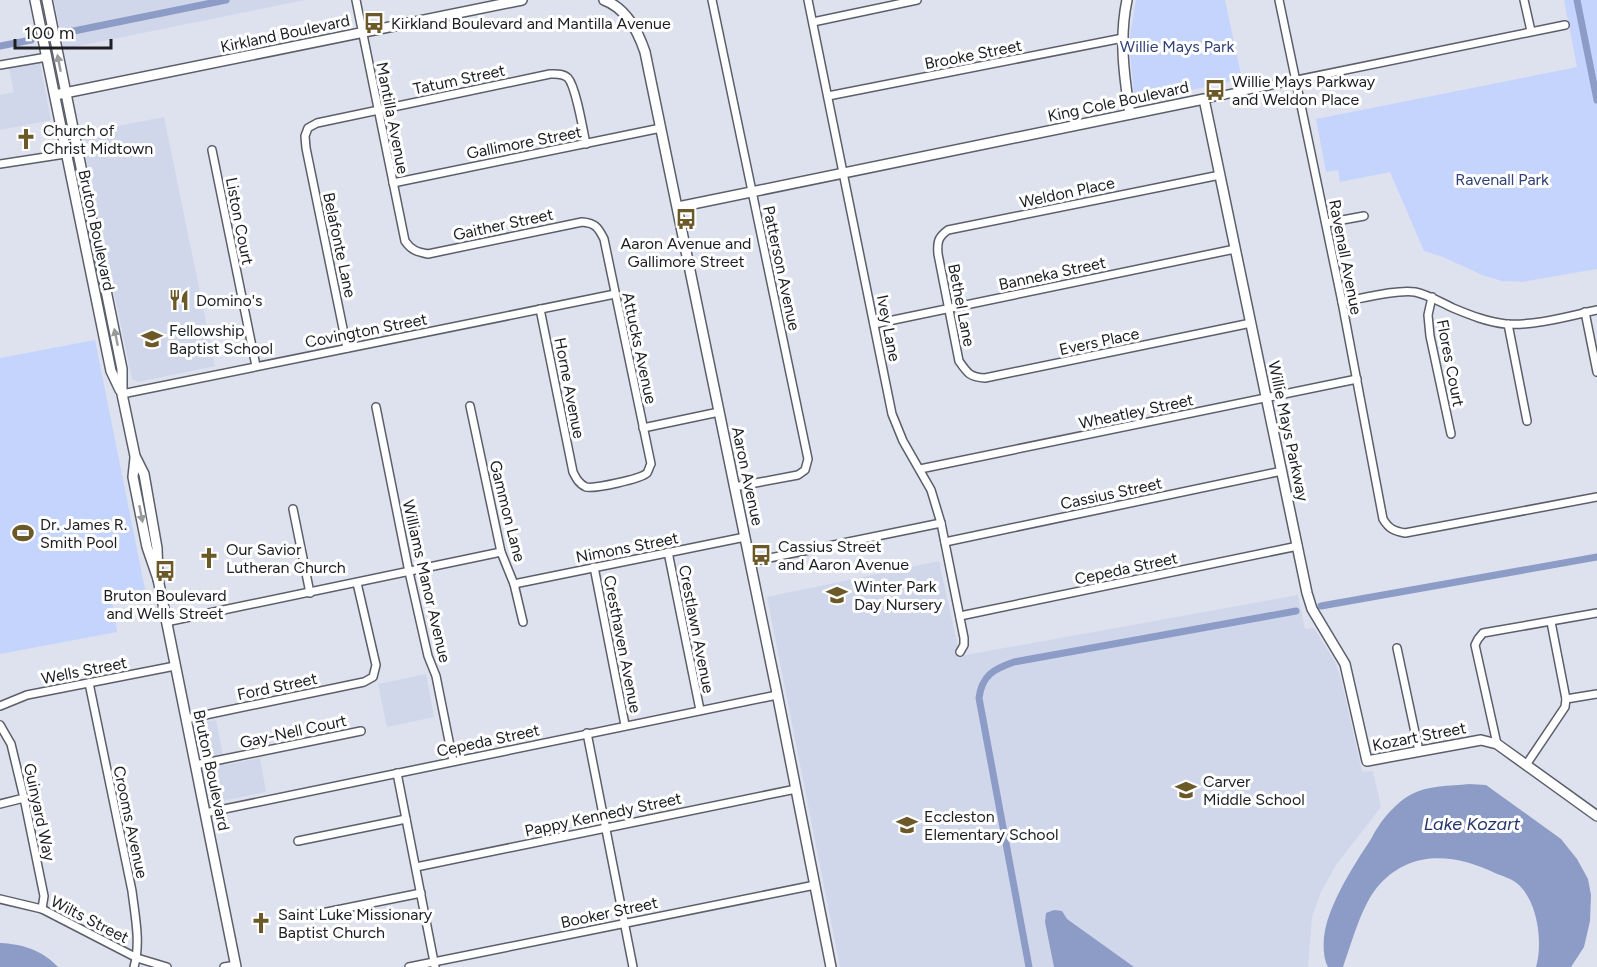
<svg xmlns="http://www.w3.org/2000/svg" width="1597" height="967" viewBox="0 0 1597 967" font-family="Figtree,sans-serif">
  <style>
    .built { fill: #d0d7ea }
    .green { fill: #c5d4fd }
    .water { fill: #8d9cc6 }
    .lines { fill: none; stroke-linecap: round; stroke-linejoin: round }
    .canal { stroke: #8d9cc6; stroke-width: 7 }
    .street-casing { stroke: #5b5f69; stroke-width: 10 }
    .secondary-casing { stroke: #5b5f69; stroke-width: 12 }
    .street { stroke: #fff; stroke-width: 7 }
    .secondary { stroke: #fff; stroke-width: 9 }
    .oneway { fill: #999a9c }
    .labels { text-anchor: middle; stroke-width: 6; stroke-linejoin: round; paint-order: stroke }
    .poi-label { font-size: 16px; fill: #1c1e22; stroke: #fff; text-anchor: start }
    .street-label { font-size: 16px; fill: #1c1e22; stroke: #fff }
    .park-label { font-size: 16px; fill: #324278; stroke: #fff }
    .water-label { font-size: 18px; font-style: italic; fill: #253469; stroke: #fff }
  </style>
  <rect width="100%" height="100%" fill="#dee2ee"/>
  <g class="built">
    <polygon points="54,0 305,0 64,49"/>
    <polygon points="38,53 51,120 0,130 0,95 14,92 7,60"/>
    <polygon points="164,117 215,366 138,382 132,379 81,133"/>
    <polygon points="939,561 960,656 1298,595 1305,629 1314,628 1335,662 1341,679 1362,772 1373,771 1381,807 1336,865 1321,892 1312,917 1308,967 840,967 767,597"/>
    <polygon points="426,674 434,717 387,727 378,684"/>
    <polygon points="216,720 225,765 260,758 266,792 213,803 197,724"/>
  </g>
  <g class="green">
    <polygon points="1136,0 1225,0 1242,79 1145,100 1138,99 1134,95 1129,42"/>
    <polygon points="1564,0 1597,0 1597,269 1521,282 1502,281 1482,275 1443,257 1424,251 1390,172 1340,182 1338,170 1326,172 1316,119 1577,67"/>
    <polygon points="95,340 146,594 112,601 117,632 0,654 0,358"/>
  </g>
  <g class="water">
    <path d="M 1469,784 L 1486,785 L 1561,839 L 1577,859 L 1588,879 L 1591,895 L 1590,921 L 1584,947 L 1571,967 L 1536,967 C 1543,943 1538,903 1519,885 C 1513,879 1502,876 1495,873 C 1456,854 1412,849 1380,884 C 1362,903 1352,942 1343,967 L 1328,967 C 1322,956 1323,938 1326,926 C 1334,896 1354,865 1371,839 C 1375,831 1380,823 1386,816 C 1393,808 1401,800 1410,795 C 1428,785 1450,786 1469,784 Z"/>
    <polygon points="1054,910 1062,911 1067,919 1134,967 1054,967 1045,922 1046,913"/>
    <path d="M 0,943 C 22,944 42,950 58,967 L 0,967 Z"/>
  </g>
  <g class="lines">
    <g class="canal">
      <polyline points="1577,0 1597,100"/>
      <polyline points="64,33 226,0"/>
      <polyline points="0,46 31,40"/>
      <polyline points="1321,606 1597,557"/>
      <path d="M 1029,967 L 979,698 C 982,675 994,669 1014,662 L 1296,611"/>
    </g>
    <defs>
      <g id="street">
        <path d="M 356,0 L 405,241 C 411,250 417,252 428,254 L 582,222 C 595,223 598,227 604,239 L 651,464 C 649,467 649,470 647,473 C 641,479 594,489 586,487 C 579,484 576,478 573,472 L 540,309"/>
        <polyline points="712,0 808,459 805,470 798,475 734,487"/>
        <polyline points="808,0 892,414 903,441 931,490 941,523 964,638 964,645 960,652"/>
        <path d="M 1279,0 L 1342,302 L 1383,519 C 1389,529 1394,531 1405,533 L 1597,497"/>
        <polyline points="1524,0 1531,31"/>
        <polyline points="813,22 917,0"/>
        <polyline points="0,65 47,57"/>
        <polyline points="828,96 1123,38"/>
        <polyline points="1204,99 1565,25"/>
        <polyline points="212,150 256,366"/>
        <polyline points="0,164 78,152"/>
        <path d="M 1220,175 L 948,230 C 938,237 937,242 938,254 L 959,361 C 968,374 970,377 985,378 L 1251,323"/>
        <polyline points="393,183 661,128"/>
        <polyline points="1326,223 1364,216"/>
        <polyline points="1432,297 1428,315 1430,336 1451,434"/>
        <path d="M 1342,302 C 1360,299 1397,289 1415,292 C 1429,295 1440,302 1453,308 C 1470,315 1487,322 1506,324 C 1535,326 1569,316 1597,310"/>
        <polyline points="1585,312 1597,372"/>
        <polyline points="874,324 1235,249"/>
        <polyline points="1508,324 1527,421"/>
        <path d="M 347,348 L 306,148 L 305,136 L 308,128 L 317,123 L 550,74 C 556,74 563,73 568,78 C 576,87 583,130 586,144"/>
        <polyline points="122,394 615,294"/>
        <polyline points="470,406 501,552 514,584 523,622"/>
        <polyline points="376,407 409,572 428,656 436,676 453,761"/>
        <polyline points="643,428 719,412"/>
        <polyline points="920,469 1357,379"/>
        <polyline points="293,509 310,593"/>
        <polyline points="945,542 1282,471"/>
        <polyline points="668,552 700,710"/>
        <polyline points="750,562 941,523"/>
        <polyline points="594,567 625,725"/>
        <polyline points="514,584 745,537"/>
        <polyline points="960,616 1298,546"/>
        <polyline points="166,622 501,552"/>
        <polyline points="1397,648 1419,751"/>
        <path d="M 89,683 L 132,891 C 135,916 141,943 134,967"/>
        <polyline points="1566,699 1597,694"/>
        <polyline points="0,706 27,695 175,666"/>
        <polyline points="186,719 364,682 373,677 376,665 357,583"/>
        <polyline points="0,725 11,744 24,798 44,896 42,909"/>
        <polyline points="587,733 633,967"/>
        <polyline points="1497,744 1475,645 1478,639 1483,633 1597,613"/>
        <polyline points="195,765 361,731"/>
        <polyline points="1526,765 1565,707 1566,699 1551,622"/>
        <polyline points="397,773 435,967"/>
        <polyline points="0,804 24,798"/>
        <polyline points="205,813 777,695"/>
        <polyline points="298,841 406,819"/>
        <polyline points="416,867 796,789"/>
        <polyline points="0,899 42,909 137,958 167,967"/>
        <polyline points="297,918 421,893"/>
        <polyline points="224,967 236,965"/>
        <polyline points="409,967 815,885"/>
      </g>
      <g id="secondary">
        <polyline points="35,0 111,371 120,390"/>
        <polyline points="47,0 122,369 122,394 135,456 144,474 157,548 158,579"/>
        <path d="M 604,0 C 626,8 638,31 645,52 L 777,693 L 831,967"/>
        <path d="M 1127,0 C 1119,38 1124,76 1130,114"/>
        <polyline points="55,95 522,0"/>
        <polyline points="678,207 1204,99 1307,593 1312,609 1345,664 1367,761 1481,740 1497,744 1597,816"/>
        <polyline points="135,458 133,477 147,547 158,579 236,967"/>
      </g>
    </defs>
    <use href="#street" class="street-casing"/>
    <use href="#secondary" class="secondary-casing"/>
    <use href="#street" class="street"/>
    <use href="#secondary" class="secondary"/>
  </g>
  <defs><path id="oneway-solid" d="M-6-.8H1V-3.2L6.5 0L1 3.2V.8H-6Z" transform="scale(1.5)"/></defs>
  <g class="oneway">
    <use href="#oneway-solid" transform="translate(59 63) rotate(-101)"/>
    <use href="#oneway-solid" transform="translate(116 337) rotate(-102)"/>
    <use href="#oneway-solid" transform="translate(141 514) rotate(79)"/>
  </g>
  <defs>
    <symbol id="bus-bare" viewBox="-9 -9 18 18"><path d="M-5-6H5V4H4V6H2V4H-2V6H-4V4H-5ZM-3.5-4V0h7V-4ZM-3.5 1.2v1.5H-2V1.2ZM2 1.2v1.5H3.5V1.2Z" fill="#6b5927" stroke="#fff" stroke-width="2.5" paint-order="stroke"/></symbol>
    <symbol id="church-bare" viewBox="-9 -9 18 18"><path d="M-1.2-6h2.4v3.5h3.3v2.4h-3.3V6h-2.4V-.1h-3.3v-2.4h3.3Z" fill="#6b5927" stroke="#fff" stroke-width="2.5" paint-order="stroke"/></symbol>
    <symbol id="restaurant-bare" viewBox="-9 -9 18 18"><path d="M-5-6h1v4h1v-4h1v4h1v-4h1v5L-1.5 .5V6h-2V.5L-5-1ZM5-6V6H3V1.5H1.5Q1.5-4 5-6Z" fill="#6b5927" stroke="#fff" stroke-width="2.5" paint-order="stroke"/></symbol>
    <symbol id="school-bare" viewBox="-9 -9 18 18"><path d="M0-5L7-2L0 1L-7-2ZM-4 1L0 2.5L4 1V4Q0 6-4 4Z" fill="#6b5927" stroke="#fff" stroke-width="2.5" paint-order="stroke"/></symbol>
    <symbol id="stadium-bare" viewBox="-9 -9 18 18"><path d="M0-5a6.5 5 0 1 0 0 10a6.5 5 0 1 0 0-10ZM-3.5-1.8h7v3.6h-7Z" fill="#6b5927" stroke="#fff" stroke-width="2.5" paint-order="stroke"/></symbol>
  </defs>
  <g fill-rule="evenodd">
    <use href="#bus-bare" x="359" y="8" width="30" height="30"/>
    <use href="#bus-bare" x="1200" y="75" width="30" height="30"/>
    <use href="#church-bare" x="11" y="124" width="30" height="30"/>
    <use href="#bus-bare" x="671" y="204" width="30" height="30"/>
    <use href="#restaurant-bare" x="164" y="285" width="30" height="30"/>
    <use href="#school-bare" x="137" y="324" width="30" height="30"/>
    <use href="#stadium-bare" x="8" y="518" width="30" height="30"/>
    <use href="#bus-bare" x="746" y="540" width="30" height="30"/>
    <use href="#church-bare" x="194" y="543" width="30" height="30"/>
    <use href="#bus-bare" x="150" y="556" width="30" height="30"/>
    <use href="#school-bare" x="822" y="580" width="30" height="30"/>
    <use href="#school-bare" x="1171" y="775" width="30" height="30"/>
    <use href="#school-bare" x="892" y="810" width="30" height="30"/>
    <use href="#church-bare" x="246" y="908" width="30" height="30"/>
  </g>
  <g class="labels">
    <g class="poi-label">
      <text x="391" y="29">Kirkland Boulevard and Mantilla Avenue</text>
      <text x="1232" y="87">Willie Mays Parkway<tspan x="1232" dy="18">and Weldon Place</tspan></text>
      <text x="43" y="136">Church of<tspan x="43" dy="18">Christ Midtown</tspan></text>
      <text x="686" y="249" text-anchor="middle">Aaron Avenue and<tspan x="686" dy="18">Gallimore Street</tspan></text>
      <text x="196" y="306">Domino's</text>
      <text x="169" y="336">Fellowship<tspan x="169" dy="18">Baptist School</tspan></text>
      <text x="40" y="530">Dr. James R.<tspan x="40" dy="18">Smith Pool</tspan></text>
      <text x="778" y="552">Cassius Street<tspan x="778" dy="18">and Aaron Avenue</tspan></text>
      <text x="226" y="555">Our Savior<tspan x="226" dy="18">Lutheran Church</tspan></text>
      <text x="854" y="592">Winter Park<tspan x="854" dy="18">Day Nursery</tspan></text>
      <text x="165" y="601" text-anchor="middle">Bruton Boulevard<tspan x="165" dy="18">and Wells Street</tspan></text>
      <text x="1203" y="787">Carver<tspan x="1203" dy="18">Middle School</tspan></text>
      <text x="924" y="822">Eccleston<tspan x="924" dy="18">Elementary School</tspan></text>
      <text x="278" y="920">Saint Luke Missionary<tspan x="278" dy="18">Baptist Church</tspan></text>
    </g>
    <g class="street-label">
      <text transform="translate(285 33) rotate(-12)" y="6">Kirkland Boulevard</text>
      <text transform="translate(973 54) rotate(-11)" y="6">Brooke Street</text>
      <text transform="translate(459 79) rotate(-12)" y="6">Tatum Street</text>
      <text transform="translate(1118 101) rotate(-12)" y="6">King Cole Boulevard</text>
      <text transform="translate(393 118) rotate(79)" y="6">Mantilla Avenue</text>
      <text transform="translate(524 142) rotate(-11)" y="6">Gallimore Street</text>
      <text transform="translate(1067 192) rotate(-12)" y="6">Weldon Place</text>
      <text transform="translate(240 221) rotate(79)" y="6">Liston Court</text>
      <text transform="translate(503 224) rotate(-12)" y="6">Gaither Street</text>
      <text transform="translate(97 230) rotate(78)" y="6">Bruton Boulevard</text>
      <text transform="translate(340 245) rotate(78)" y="6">Belafonte Lane</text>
      <text transform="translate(1346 257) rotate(79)" y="6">Ravenall Avenue</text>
      <text transform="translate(782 268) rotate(78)" y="6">Patterson Avenue</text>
      <text transform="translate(1052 273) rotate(-12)" y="6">Banneka Street</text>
      <text transform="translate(962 305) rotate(79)" y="6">Bethel Lane</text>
      <text transform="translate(889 328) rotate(79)" y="6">Ivey Lane</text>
      <text transform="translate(366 330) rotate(-11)" y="6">Covington Street</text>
      <text transform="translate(1099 341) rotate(-12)" y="6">Evers Place</text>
      <text transform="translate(640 348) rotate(78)" y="6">Attucks Avenue</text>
      <text transform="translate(1451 363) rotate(79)" y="6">Flores Court</text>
      <text transform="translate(570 388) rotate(79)" y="6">Horne Avenue</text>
      <text transform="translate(1136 411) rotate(-12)" y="6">Wheatley Street</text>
      <text transform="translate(1289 431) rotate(78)" y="6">Willie Mays Parkway</text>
      <text transform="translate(748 476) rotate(78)" y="6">Aaron Avenue</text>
      <text transform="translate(1111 493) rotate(-12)" y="6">Cassius Street</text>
      <text transform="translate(508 511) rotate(76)" y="6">Gammon Lane</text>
      <text transform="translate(627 547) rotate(-11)" y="6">Nimons Street</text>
      <text transform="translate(1126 568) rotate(-12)" y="6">Cepeda Street</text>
      <text transform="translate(427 581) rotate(77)" y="6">Williams Manor Avenue</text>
      <text transform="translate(697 629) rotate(79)" y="6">Crestlawn Avenue</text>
      <text transform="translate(623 644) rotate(79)" y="6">Cresthaven Avenue</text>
      <text transform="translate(84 670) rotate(-11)" y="6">Wells Street</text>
      <text transform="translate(277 686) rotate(-12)" y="6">Ford Street</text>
      <text transform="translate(293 731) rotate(-12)" y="6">Gay-Nell Court</text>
      <text transform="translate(1419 736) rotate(-11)" y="6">Kozart Street</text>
      <text transform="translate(488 740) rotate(-12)" y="6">Cepeda Street</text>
      <text transform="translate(212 770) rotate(78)" y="6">Bruton Boulevard</text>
      <text transform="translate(40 812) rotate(78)" y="6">Guinyard Way</text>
      <text transform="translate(603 814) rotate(-12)" y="6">Pappy Kennedy Street</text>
      <text transform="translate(131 822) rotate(78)" y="6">Crooms Avenue</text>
      <text transform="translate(609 912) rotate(-12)" y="6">Booker Street</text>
      <text transform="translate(90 919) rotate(27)" y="6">Wilts Street</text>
    </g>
    <g class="park-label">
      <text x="1177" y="52">Willie Mays Park</text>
      <text x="1502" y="185">Ravenall Park</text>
    </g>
    <g class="water-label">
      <text x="1472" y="830">Lake Kozart</text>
    </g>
  </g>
  <path d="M15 39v9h96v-9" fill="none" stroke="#1c1e22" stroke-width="3"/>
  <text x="24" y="39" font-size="18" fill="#1c1e22" stroke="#ffffff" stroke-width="4.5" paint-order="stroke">100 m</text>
</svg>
